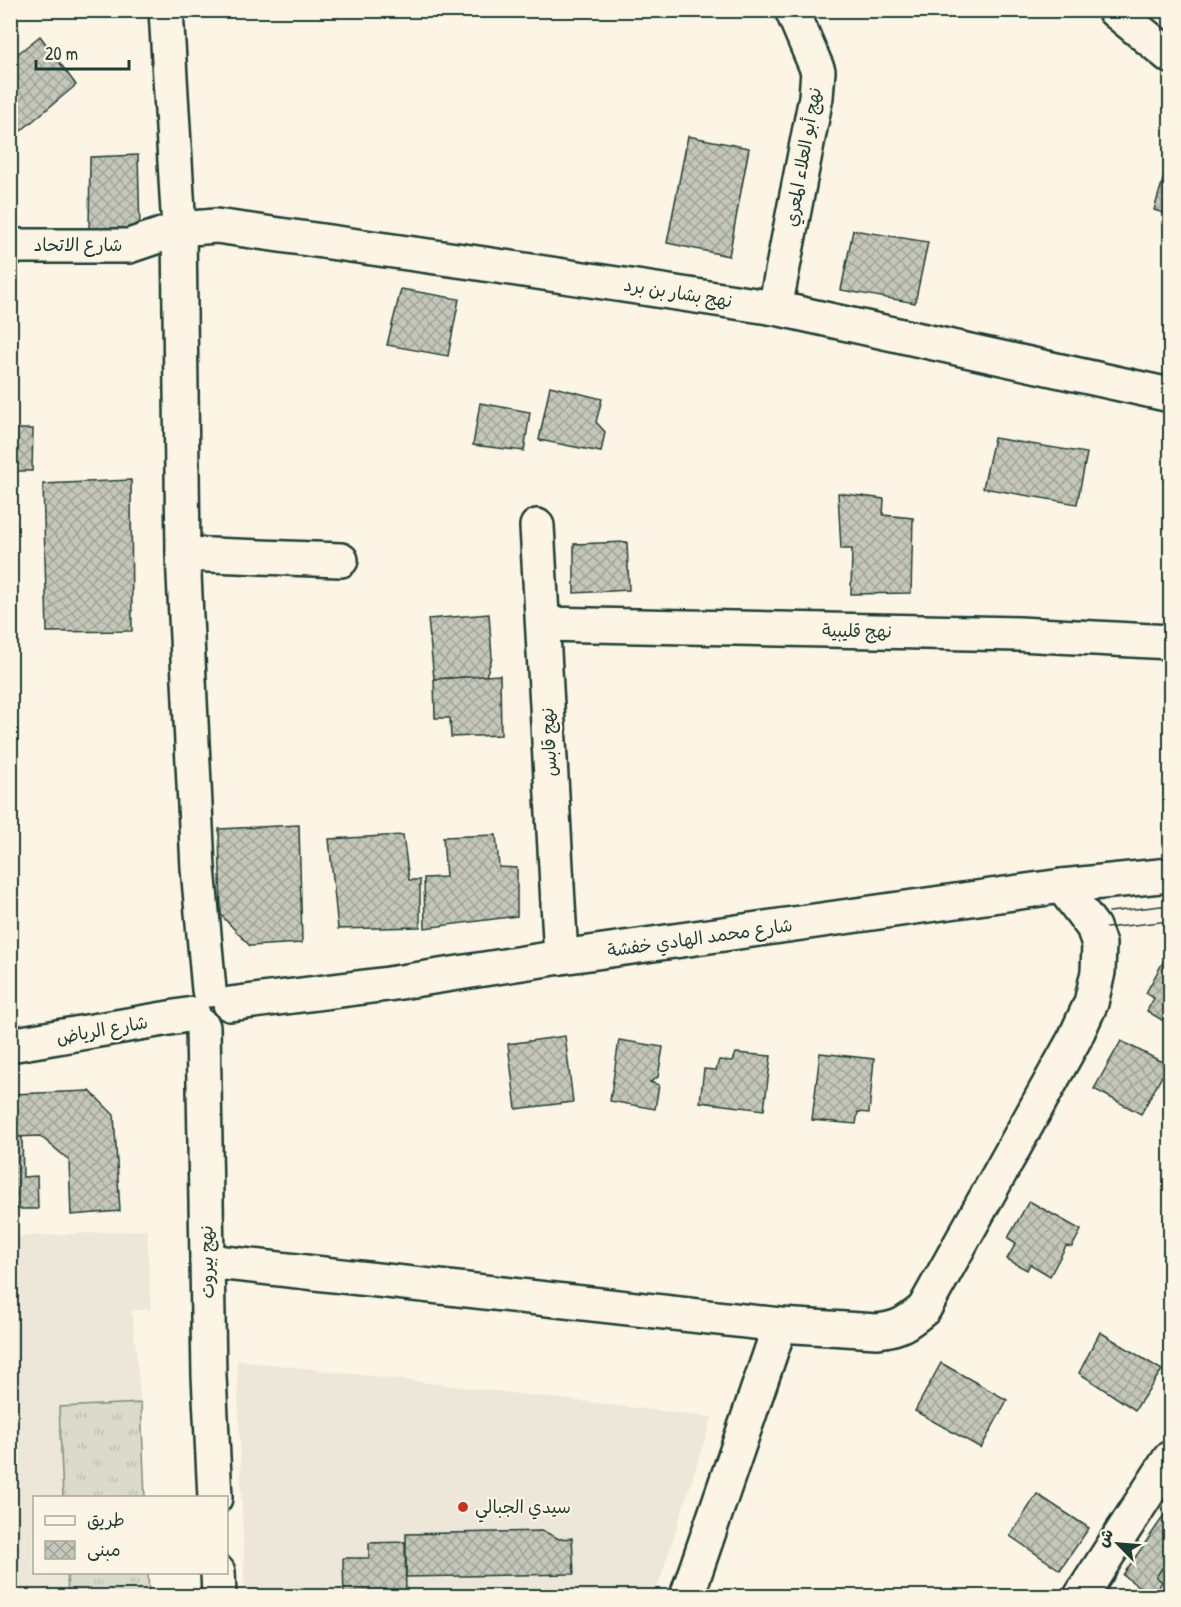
<svg xmlns="http://www.w3.org/2000/svg" width="1181" height="1607" viewBox="0 0 1181 1607" font-family="'Patrick Hand','Playpen Sans Arabic',sans-serif">
  <style>
    .built { fill: #ece7d8 }
    .grass { fill: url(#grass-tufts); stroke: #7e8c80; stroke-width: 1.5 }
    .building { fill: url(#building-cross-hatch); stroke: #1f3d34; stroke-width: 1.5 }
    .lines { fill: none; stroke-linecap: round; stroke-linejoin: round }
    .minor-casing { stroke: #1f3d34; stroke-width: 38 }
    .minor { stroke: #fcf5e5; stroke-width: 33 }
    .tram { stroke: #1f3d34; stroke-width: 1.5 }
    .poi-dot { fill: #c8321e; stroke: #fcf5e5; stroke-width: 2 }
    .labels { text-anchor: middle; stroke-width: 4.5; stroke-linejoin: round; paint-order: stroke }
    .street-label { font-size: 18px; fill: #1f3d34; stroke: #fcf5e5 }
    .poi-label { font-size: 18px; fill: #1f3d34; stroke: #fcf5e5; text-anchor: start }
  </style>
  <defs>
    <pattern id="grass-tufts" width="24" height="20" patternUnits="userSpaceOnUse" patternTransform="scale(1.5)"><rect width="24" height="20" fill="#dcdacc"/><path d="M3 7l-1-3M5 7V3M7 7l1-3M15 17l-1-3M17 17v-4M19 17l1-3" fill="none" stroke="#bcbcb0"/></pattern>
    <pattern id="building-cross-hatch" width="8" height="8" patternUnits="userSpaceOnUse" patternTransform="scale(1.5)"><rect width="8" height="8" fill="#c5c7b9"/><path d="M0 0l8 8M0 8l8-8" fill="none" stroke="#9fa397"/></pattern>
  </defs>
  <rect width="100%" height="100%" fill="#fcf5e5"/>
  <filter id="ink" filterUnits="userSpaceOnUse"><feTurbulence type="fractalNoise" baseFrequency=".0167" numOctaves="2"/><feDisplacementMap in="SourceGraphic" scale="12" xChannelSelector="R" yChannelSelector="G"/><feConvolveMatrix kernelMatrix="1 2 1 2 8 2 1 2 1" color-interpolation-filters="sRGB"/></filter>
  <g filter="url(#ink)">
    <g class="built">
      <polygon points="147,1230 151,1309 132,1311 141,1403 60,1407 63,1497 34,1498 34,1572 67,1573 68,1592 11,1595 11,1596 10,1237"/>
      <polygon points="237,1360 712,1417 655,1596 245,1596"/>
    </g>
    <g class="grass">
      <polygon points="141,1403 145,1497 63,1497 59,1407"/>
      <polygon points="67,1573 148,1573 149,1596 68,1596"/>
    </g>
    <g class="building">
      <polygon points="40,36 76,85 10,140 10,60"/>
      <polygon points="688,136 749,148 729,256 667,243"/>
      <polygon points="138,155 140,231 89,232 90,157"/>
      <polygon points="1170,156 1170,215 1154,210"/>
      <polygon points="853,230 928,242 915,303 841,290"/>
      <polygon points="401,289 459,299 448,356 387,345"/>
      <polygon points="550,386 602,399 596,422 605,432 601,452 539,440"/>
      <polygon points="480,403 530,412 524,451 473,445"/>
      <polygon points="10,429 33,429 32,471 10,471"/>
      <polygon points="994,438 1087,453 1077,504 983,488"/>
      <polygon points="131,480 132,631 47,632 43,484"/>
      <polygon points="838,493 884,499 883,515 913,518 911,593 851,594 852,549 841,549"/>
      <polygon points="627,542 629,590 574,593 574,544"/>
      <polygon points="489,614 492,658 486,676 434,679 428,619"/>
      <polygon points="500,675 501,735 451,737 450,718 435,718 434,679"/>
      <polygon points="299,825 302,943 250,946 221,915 219,829"/>
      <polygon points="403,835 409,880 420,880 420,927 338,929 329,839"/>
      <polygon points="496,835 499,867 517,868 517,916 425,928 424,878 446,877 443,837"/>
      <polygon points="1164,960 1170,964 1170,1025 1147,1011 1154,998 1146,993"/>
      <polygon points="565,1036 573,1102 516,1109 508,1044"/>
      <polygon points="619,1040 663,1047 658,1077 650,1082 659,1085 655,1109 610,1101"/>
      <polygon points="1121,1041 1168,1065 1141,1114 1094,1089"/>
      <polygon points="736,1053 771,1056 764,1110 700,1102 704,1069 716,1070 719,1060 733,1061"/>
      <polygon points="820,1053 874,1059 869,1113 858,1112 856,1124 812,1120"/>
      <polygon points="90,1091 114,1115 120,1211 71,1215 69,1160 40,1136 14,1137 12,1094"/>
      <polygon points="10,1104 12,1104 14,1137 22,1137 23,1177 37,1176 38,1209 10,1209"/>
      <polygon points="1029,1201 1081,1230 1072,1247 1066,1246 1050,1276 1030,1264 1027,1270 1007,1259 1016,1243 1008,1238"/>
      <polygon points="1100,1332 1162,1370 1135,1410 1079,1373"/>
      <polygon points="941,1363 1007,1400 981,1448 915,1411"/>
      <polygon points="1037,1494 1089,1528 1060,1570 1010,1536"/>
      <polygon points="1170,1507 1170,1557 1156,1577 1163,1581 1152,1596 1123,1575"/>
      <polygon points="543,1531 559,1539 572,1538 574,1574 406,1577 406,1534"/>
      <polygon points="405,1542 406,1596 344,1596 343,1558 369,1558 369,1543"/>
      <polygon points="1170,1557 1170,1587 1156,1577"/>
      <polygon points="1127,1590 1137,1596 1122,1596"/>
    </g>
    <g class="lines">
      <defs>
        <g id="minor">
          <polyline points="166,10 179,229 183,554 198,868 209,990"/>
          <polyline points="1114,10 1170,56"/>
          <polyline points="10,246 129,246 179,229 216,226 471,262 775,308 1170,395"/>
          <polyline points="775,308 816,97 818,71 792,10"/>
          <polyline points="537,526 561,957"/>
          <polyline points="183,554 341,560"/>
          <polyline points="543,624 1019,634 1170,642"/>
          <polyline points="230,1004 388,984 561,957 1062,886 1170,875"/>
          <polyline points="203,1027 209,1376 215,1498"/>
          <polyline points="10,1045 193,1014"/>
          <path d="M 207,1261 L 780,1325 L 877,1331 C 899,1329 907,1323 924,1309 L 1075,1038 L 1091,1003 L 1098,972 L 1099,944 L 1093,927 L 1062,886"/>
          <polyline points="218,1572 219,1596"/>
          <polyline points="687,1596 780,1325"/>
          <polyline points="1081,1596 1170,1458"/>
        </g>
      </defs>
      <use href="#minor" class="minor-casing"/>
      <use href="#minor" class="minor"/>
      <g class="tram">
        <polyline points="1109,912 1170,905"/>
        <polyline points="1106,928 1170,921"/>
      </g>
    </g>
  </g>
  <circle class="poi-dot" cx="463" cy="1507" r="6"/>
  <g class="labels">
    <g class="street-label">
      <text transform="translate(803 157) rotate(-80)" y="6">نهج أبو العلاء المعري</text>
      <text x="78" y="251">شارع الاتحاد</text>
      <text transform="translate(678 293) rotate(9)" y="6">نهج بشار بن برد</text>
      <text transform="translate(857 631) rotate(1)" y="6">نهج قليبية</text>
      <text transform="translate(549 742) rotate(-93)" y="6">نهج قابس</text>
      <text transform="translate(700 938) rotate(-8)" y="6">شارع محمد الهادي خفشة</text>
      <text transform="translate(102 1030) rotate(-10)" y="6">شارع الرياض</text>
      <text transform="translate(207 1262) rotate(-91)" y="6">نهج بيروت</text>
    </g>
    <g class="poi-label">
      <text x="475" y="1513">سيدي الجبالي</text>
    </g>
  </g>
  <rect width="1181" height="1607" fill="none" stroke="#fcf5e5" stroke-width="36"/>
  <rect x="18" y="18" width="1145" height="1571" fill="none" stroke="#1f3d34" stroke-width="2" filter="url(#ink)"/>
  <rect x="33" y="1496" width="195" height="78" fill="#fcf5e5" stroke="#a4ab9e" stroke-width="1.5"/>
  <rect x="45" y="1516" width="30" height="9" fill="#fcf5e5" stroke="#a4ab9e" stroke-width="1.5"/>
  <text x="87" y="1526" font-size="18" fill="#1f3d34">طريق</text>
  <rect x="45" y="1541" width="30" height="18" fill="url(#building-cross-hatch)" stroke="#a4ab9e" stroke-width="1.5"/>
  <text x="87" y="1556" font-size="18" fill="#1f3d34">مبنى</text>
  <g transform="translate(1118 1544) rotate(295)" stroke="#fcf5e5" stroke-width="4.5" paint-order="stroke">
  <path d="M0-4.5L10 22L0 15L-10 22Z" fill="#1f3d34"/>
  <text y="-9" font-size="16" font-weight="bold" text-anchor="middle" fill="#1f3d34">ش</text>
  </g>
  <path d="M36 60v9h93v-9" fill="none" stroke="#1f3d34" stroke-width="3"/>
  <text x="45" y="60" font-size="18" fill="#1f3d34" stroke="#fcf5e5" stroke-width="4.5" paint-order="stroke">20 m</text>
</svg>
